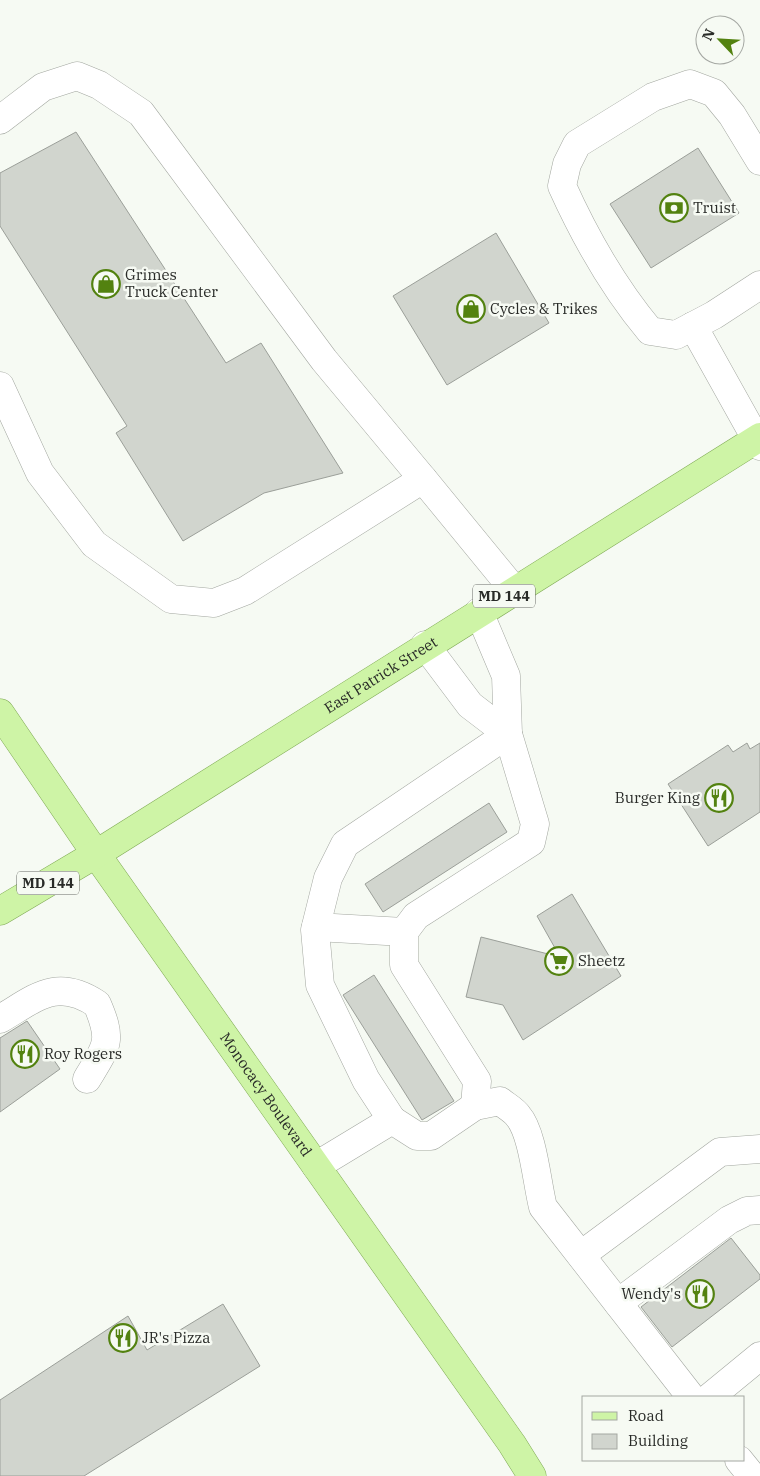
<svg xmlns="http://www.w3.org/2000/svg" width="760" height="1476" viewBox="0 0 760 1476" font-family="'IBM Plex Serif',serif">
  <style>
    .building { fill: #d1d5ce; stroke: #9b9f99 }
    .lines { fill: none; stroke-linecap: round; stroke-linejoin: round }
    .minor-casing { stroke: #a3a7a0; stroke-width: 29 }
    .major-casing { stroke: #7fa954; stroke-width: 29 }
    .minor { stroke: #fff; stroke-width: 28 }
    .major { stroke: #cef4a6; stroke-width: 28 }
    .labels { text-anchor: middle; stroke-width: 5; stroke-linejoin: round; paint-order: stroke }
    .shield { fill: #f6faf3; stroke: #666965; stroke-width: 1 }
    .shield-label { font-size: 14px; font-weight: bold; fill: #292b28 }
    .poi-label { font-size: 15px; fill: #292b28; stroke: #f6faf3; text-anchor: start }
    .street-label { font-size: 15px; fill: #292b28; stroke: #f6faf3 }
  </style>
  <rect width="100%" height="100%" fill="#f6faf3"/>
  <g class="building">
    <polygon points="76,132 226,363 261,343 343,473 264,493 183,541 116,433 127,426 0,226 0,173"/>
    <polygon points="698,148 739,213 651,268 610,204"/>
    <polygon points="496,233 549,323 447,385 393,296"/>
    <polygon points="747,743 750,749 760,743 760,812 708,846 668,784 728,745 733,752"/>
    <polygon points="489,803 507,832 383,912 365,884"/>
    <polygon points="572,894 621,976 523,1040 503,1005 466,997 481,937 560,957 537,916"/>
    <polygon points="374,975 454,1101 422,1120 343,995"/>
    <polygon points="27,1021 60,1069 0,1112 0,1038"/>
    <polygon points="731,1238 760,1275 760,1279 672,1347 641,1307"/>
    <polygon points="223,1304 260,1366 84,1476 0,1476 0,1400 128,1316 147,1350"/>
  </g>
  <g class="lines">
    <defs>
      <g id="minor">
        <polyline points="0,120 43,87 77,76 99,85 141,113 324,360 423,479"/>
        <path d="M 760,161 L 732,115 L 714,93 L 690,84 L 653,97 L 577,144 L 567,164 L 562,186 C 585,237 614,288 650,331 L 676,335 L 714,315 L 760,285"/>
        <polyline points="693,326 760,446"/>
        <polyline points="0,386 40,473 94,544 171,599 214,603 245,591 423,479 514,590"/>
        <polyline points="425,645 470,705 508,734"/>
        <polyline points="316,927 404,932"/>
        <path d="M 0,1019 C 36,998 56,977 97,1004 C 113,1041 107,1046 87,1079"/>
        <polyline points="475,1106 477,1081 404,965 404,932 416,916 531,842 535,824 508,734 506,676 479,612"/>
        <polyline points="392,1120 366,1080 320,985 315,930 328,878 345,844 508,734"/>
        <path d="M 316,1166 L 392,1120 L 417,1136 L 431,1136 L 475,1106 L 500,1101 C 506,1106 514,1110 518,1116 C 533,1133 537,1184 543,1207 L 691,1397"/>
        <polyline points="581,1255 720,1152 760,1149"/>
        <polyline points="618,1303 729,1220 747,1211 760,1210"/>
        <polyline points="710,1397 760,1356"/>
        <polyline points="739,1460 752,1476"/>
      </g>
      <g id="major">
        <path id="s1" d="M 0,713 L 96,854 L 512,1444 L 532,1476"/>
        <path id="s2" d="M 0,911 L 96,854 L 760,437"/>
      </g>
    </defs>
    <use href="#minor" class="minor-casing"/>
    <use href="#major" class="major-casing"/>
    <use href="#minor" class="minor"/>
    <use href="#major" class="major"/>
  </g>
  <defs>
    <symbol id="bank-ring" viewBox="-11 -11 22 22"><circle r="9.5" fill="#f6faf3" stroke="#538210" stroke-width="1.5"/><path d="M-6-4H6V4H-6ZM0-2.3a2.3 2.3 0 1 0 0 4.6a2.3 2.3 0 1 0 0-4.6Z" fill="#538210"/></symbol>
    <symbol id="shop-ring" viewBox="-11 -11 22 22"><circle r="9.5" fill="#f6faf3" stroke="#538210" stroke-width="1.5"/><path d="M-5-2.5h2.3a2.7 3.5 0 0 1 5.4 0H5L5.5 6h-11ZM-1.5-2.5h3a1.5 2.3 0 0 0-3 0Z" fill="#538210"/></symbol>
    <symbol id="restaurant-ring" viewBox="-11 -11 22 22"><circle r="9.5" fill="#f6faf3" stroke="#538210" stroke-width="1.5"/><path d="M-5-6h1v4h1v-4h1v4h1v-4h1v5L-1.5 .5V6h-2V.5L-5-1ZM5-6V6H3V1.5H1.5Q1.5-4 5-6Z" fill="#538210"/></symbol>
    <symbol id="supermarket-ring" viewBox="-11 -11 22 22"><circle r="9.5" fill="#f6faf3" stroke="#538210" stroke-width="1.5"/><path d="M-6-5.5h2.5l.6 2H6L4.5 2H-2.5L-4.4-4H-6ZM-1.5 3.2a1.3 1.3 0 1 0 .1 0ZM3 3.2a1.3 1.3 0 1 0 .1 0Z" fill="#538210"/></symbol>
  </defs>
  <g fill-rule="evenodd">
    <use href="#bank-ring" x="658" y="192" width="32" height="32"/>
    <use href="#shop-ring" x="90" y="268" width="32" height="32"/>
    <use href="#shop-ring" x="455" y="293" width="32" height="32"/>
    <use href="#restaurant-ring" x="703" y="782" width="32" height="32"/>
    <use href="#supermarket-ring" x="543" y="945" width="32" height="32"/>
    <use href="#restaurant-ring" x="9" y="1038" width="32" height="32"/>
    <use href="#restaurant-ring" x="684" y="1278" width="32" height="32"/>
    <use href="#restaurant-ring" x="107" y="1322" width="32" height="32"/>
  </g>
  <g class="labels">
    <g class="shield">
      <rect x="473" y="584.5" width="62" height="23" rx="4"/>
      <rect x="17" y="871.5" width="62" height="23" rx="4"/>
    </g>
    <g class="shield-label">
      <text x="504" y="601">MD 144</text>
      <text x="48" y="888">MD 144</text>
    </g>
    <g class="poi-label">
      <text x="693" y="213">Truist</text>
      <text x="125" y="280">Grimes<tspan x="125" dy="17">Truck Center</tspan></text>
      <text x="490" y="314">Cycles &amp; Trikes</text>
      <text x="700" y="803" text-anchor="end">Burger King</text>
      <text x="578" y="966">Sheetz</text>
      <text x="44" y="1059">Roy Rogers</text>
      <text x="681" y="1299" text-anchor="end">Wendy's</text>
      <text x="142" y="1343">JR's Pizza</text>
    </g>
    <g class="street-label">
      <text dy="5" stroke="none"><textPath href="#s2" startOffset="448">East Patrick Street</textPath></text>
      <text dy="5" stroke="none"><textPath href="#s1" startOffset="465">Monocacy Boulevard</textPath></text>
    </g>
  </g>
  <rect x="582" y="1396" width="162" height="65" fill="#f6faf3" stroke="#a4a7a2"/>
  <rect x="592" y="1412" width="25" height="8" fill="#cef4a6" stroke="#a4a7a2"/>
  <text x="628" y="1421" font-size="15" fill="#292b28">Road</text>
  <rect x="592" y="1434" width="25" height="15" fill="#d1d5ce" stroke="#a4a7a2"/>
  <text x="628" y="1446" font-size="15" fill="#292b28">Building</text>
  <g transform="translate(720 40) rotate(295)"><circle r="24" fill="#f6faf3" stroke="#a4a7a2"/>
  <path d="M0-4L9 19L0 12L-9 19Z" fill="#538210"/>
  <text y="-8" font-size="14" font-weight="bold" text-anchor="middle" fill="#292b28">N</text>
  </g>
</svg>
